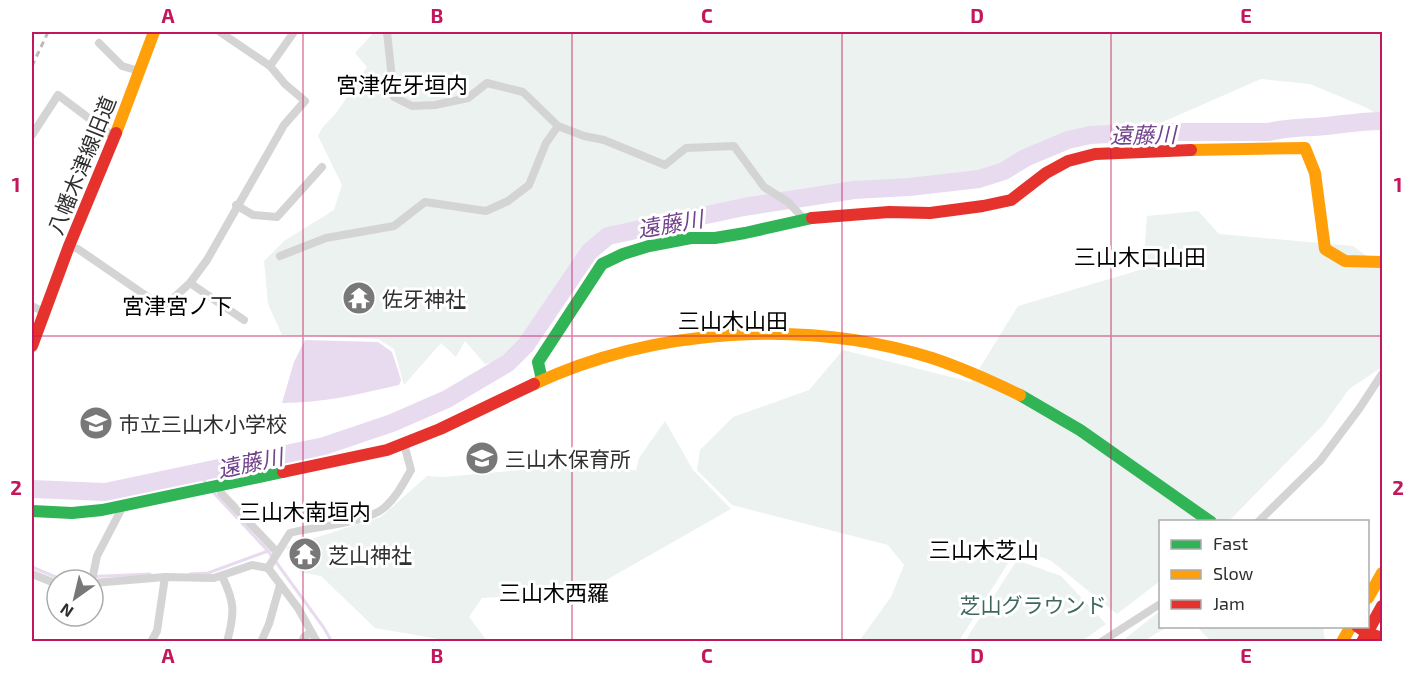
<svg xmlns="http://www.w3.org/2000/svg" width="1414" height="673" font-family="'Exo 2','Noto Sans JP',sans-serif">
<rect width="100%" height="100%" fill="#fff"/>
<!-- green -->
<g fill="#ebf2f0">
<path d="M374 32H1382V117L1365 107 1310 84 1261 79 1158 124 1064 133 1003 167 977 175 923 182 837 187 742 202 609 231 583 253 522 343 501 361 485 364 465 341 456 357 441 343 404 385 394 349 378 339 282 335 268 304 264 261 284 241 334 210 342 185 318 136 322 128 337 112 367 67 355 53Z"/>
<path d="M1198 211 1219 234 1353 246 1382 267V367L1349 389 1324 424 1229 521 1160 522V581L1117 614 1050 560 1017 549 959 641H859L891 597 904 565 888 545 732 505 697 470 700 450 733 417 809 390 843 350 971 382 1018 306 1143 269 1147 216Z"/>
<path d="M665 421 693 470 731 509 587 591 482 598 469 617 487 641H445L444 640 375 628 321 576 300 572 286 547 381 517 427 476 444 477 543 468 636 470 639 458Z"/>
<path d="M1017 560 1061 576 1106 624 1082 641H965Z"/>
<path d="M1160 611V626L1167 627 1144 641H1122Z"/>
<path d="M1197 627H1323L1325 641H1211Z"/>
</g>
<!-- water -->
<path fill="#e8dbf0" d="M305 340 378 342 392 352 401 380 399 385C360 394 322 403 282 403L294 362Z"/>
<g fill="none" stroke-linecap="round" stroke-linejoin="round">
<!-- stream -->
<g stroke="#e8dbf0" stroke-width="3">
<path d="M198 473 206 483"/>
<path d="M212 491 268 551 324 628 332 642"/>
<path d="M32 567 58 578 150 574"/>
<path d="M190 574 208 573 268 551"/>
</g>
<!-- river -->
<path stroke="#e8dbf0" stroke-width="18" d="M32 489 105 492 324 446 392 423 447 399 508 363 526 345 589 252 608 236 744 207 854 190 909 187 979 179 1004 171 1025 158 1068 140 1090 135 1149 132H1269C1288 127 1307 128 1326 126 1345 124 1363 121 1382 121"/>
<!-- street -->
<g stroke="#d4d4d4" stroke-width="8">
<path d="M387 32 394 97 412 106 435 105 468 98 487 83 523 92 558 126 584 136 604 140 665 165 686 148 734 146 764 187 788 202 804 219"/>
<path d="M99 43 122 66 139 71"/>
<path d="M270 66 294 32"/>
<path d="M32 135 58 95 114 137"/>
<path d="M236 205 253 215 277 217 322 167"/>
<path d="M69 246 78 249 158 304H167L190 283 207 260 284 125 305 101 285 84 270 66 220 32"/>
<path d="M280 256 326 238 394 226 425 202 486 211 508 201 529 185 546 143 558 126"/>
<path d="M190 283 244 320"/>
<path d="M32 306 44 312"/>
<path d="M219 486 221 493 277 552"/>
<path d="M1258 522 1320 461 1359 409 1382 374"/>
<path d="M268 568 290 533C315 526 364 524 384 508 396 498 403 484 411 470L404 444"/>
<path d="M32 574 57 584"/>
<path d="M222 576C235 603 235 612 227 642"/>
<path d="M92 580 97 556 123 506"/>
<path d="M93 583 165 577 214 578 252 565 268 568 298 608 317 642"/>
<path d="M151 642 157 631 165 577"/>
<path d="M261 642 269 624 280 585"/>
<path d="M302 642 304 637 311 632"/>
<path d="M1101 642 1160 604"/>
</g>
<!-- fast -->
<g stroke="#30b455" stroke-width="12">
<path d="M542 380 538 362 602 264 623 254 649 246 691 238H715L745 233 812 218"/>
<path d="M1020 395 1080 430 1211 522"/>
<path d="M32 511 72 513 102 510 283 472"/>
</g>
<!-- slow -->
<g stroke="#ff9f0a" stroke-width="12">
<path d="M116 133 154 32"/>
<path d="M1191 150 1305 148 1315 173 1325 249 1345 261 1382 262"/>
<path d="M534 384C654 328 805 318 932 358 962 368 991 381 1020 395"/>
<path d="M1368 598 1382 573"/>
<path d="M1342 642 1351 626"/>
</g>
<!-- jam -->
<g stroke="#e5322d" stroke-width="12">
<path d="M812 218 889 212 930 213 983 206 1011 200 1046 173 1068 161 1095 154 1191 150"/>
<path d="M32 346 69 246 116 133"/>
<path d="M283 472 387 450 440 429 534 384"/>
<path d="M1357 626 1367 633 1382 638"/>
<path d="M1362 642 1382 606"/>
</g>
<!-- rail -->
<path stroke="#bbb" stroke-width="3" stroke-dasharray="6 4.5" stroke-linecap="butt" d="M32 66 48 32"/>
</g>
<!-- grid -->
<path fill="none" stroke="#c2185b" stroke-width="1.5" stroke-opacity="0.55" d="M303 32V642M572 32V642M842 32V642M1111 32V642M32 336H1382"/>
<!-- icons -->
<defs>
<g id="temple-disc" transform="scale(1.725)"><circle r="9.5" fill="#787878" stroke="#fff"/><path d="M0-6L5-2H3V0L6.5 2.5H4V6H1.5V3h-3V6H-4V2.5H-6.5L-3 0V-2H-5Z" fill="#fff"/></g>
<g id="school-disc" transform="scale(1.725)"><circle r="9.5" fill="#787878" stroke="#fff"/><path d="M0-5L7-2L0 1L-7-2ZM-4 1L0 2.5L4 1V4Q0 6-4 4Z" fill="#fff"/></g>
</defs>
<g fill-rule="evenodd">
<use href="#temple-disc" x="359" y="298"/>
<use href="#school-disc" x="96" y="423"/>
<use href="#school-disc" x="482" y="458"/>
<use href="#temple-disc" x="305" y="554"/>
</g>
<g text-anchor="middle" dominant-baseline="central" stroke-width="6" stroke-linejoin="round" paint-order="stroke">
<!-- street labels -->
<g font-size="21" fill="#2f2f2f" stroke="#fff">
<text transform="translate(81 165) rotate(-68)">八幡木津線旧道</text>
</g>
<!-- poi labels -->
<g font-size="21" fill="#2f2f2f" stroke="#fff" text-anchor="start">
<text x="382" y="298">佐牙神社</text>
<text x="119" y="423">市立三山木小学校</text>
<text x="505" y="458">三山木保育所</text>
<text x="328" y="554">芝山神社</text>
</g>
<!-- park labels -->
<g font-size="21" fill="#3f675f" stroke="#fff">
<text x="1033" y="604">芝山グラウンド</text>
</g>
<!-- neighbourhood labels -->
<g font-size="22" fill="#000" stroke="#fff">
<text x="402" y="84">宮津佐牙垣内</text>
<text x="1140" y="256">三山木口山田</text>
<text x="177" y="305">宮津宮ノ下</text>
<text x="733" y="320">三山木山田</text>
<text x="305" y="511">三山木南垣内</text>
<text x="984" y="549">三山木芝山</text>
<text x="554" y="592">三山木西羅</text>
</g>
<!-- water labels -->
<g font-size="22" font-style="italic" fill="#71428c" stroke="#fff">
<text transform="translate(1143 134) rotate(-1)">遠藤川</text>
<text transform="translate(670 223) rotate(-10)">遠藤川</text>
<text transform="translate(250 462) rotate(-12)">遠藤川</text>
</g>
</g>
<!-- border -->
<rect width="1414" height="673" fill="none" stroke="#ffffff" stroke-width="66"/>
<!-- legend -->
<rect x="1159" y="520" width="210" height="108" fill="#ffffff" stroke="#acacac" stroke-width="1.5"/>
<rect x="1171" y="540" width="30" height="9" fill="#30b455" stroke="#acacac" stroke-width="1.5"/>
<text x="1213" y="550" font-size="18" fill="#2f2f2f">Fast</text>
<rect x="1171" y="570" width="30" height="9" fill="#ff9f0a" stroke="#acacac" stroke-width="1.5"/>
<text x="1213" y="580" font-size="18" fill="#2f2f2f">Slow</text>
<rect x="1171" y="600" width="30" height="9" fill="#e5322d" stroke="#acacac" stroke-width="1.5"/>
<text x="1213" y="610" font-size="18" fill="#2f2f2f">Jam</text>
<!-- north arrow -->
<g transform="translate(75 598) rotate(214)"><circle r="28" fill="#ffffff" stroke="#acacac" stroke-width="1.5"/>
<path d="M0-4.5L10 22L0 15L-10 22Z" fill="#787878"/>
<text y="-9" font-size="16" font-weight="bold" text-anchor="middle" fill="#2f2f2f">N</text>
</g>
<rect x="33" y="33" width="1348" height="607" fill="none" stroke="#c2185b" stroke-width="2"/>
<g font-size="20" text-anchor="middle" font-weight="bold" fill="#c2185b">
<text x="168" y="23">A</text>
<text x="437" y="23">B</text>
<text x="707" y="23">C</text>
<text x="977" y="23">D</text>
<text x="1246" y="23">E</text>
<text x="16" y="192">1</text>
<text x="1398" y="192">1</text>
<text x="16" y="495">2</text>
<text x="1398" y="495">2</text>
<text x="168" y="663">A</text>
<text x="437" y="663">B</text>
<text x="707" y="663">C</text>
<text x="977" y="663">D</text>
<text x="1246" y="663">E</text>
</g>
</svg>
